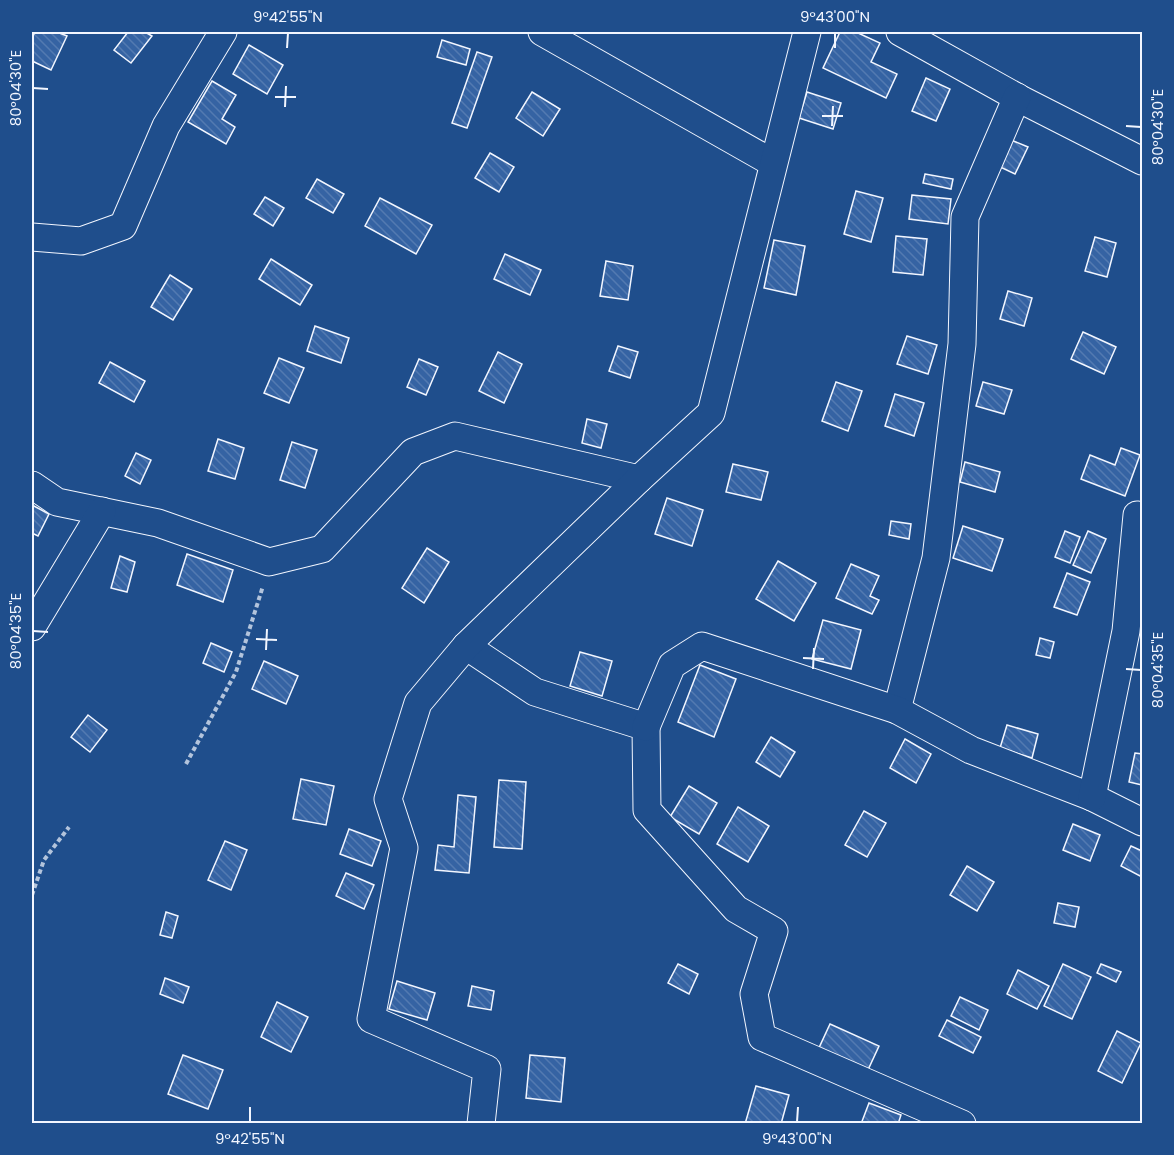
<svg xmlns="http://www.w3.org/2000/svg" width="1174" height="1155" font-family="Poppins,sans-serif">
<defs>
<pattern id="building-back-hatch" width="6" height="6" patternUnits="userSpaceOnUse" patternTransform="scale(1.5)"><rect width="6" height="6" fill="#3563a3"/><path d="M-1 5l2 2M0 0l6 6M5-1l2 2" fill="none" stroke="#537ab1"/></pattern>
</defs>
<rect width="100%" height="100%" fill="#1f4e8c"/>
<!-- building -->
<g fill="url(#building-back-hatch)" stroke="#f2f6ff" stroke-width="1.5">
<path d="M35 32H57L67 36 51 70 32 61V38Z"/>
<path d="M128 32H145L152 36 131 63 114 50Z"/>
<path d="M840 32H856L880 43 871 62 897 74 886 98 823 68Z"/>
<path d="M442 40 470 49 466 65 437 57Z"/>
<path d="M249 45 283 65 267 94 233 74Z"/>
<path d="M477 52 492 57 467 128 452 123Z"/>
<path d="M926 78 950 89 936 121 912 111Z"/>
<path d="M212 81 236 95 222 119 235 127 226 144 188 122Z"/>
<path d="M532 92 560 109 543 136 516 118Z"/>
<path d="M807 92 841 103 833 129 799 118Z"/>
<path d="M1011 140 1028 147 1015 174 998 166Z"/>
<path d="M490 153 514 167 499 192 475 178Z"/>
<path d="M925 174 953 179 951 189 923 183Z"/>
<path d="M317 179 344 194 333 213 306 198Z"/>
<path d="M856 191 883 198 871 242 844 234Z"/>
<path d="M912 195 951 199 948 224 909 219Z"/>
<path d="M265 197 284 208 273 226 254 214Z"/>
<path d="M380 198 432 225 416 254 365 226Z"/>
<path d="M896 236 927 239 923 275 893 272Z"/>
<path d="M1095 237 1116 243 1107 277 1085 271Z"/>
<path d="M774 240 805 246 796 295 764 288Z"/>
<path d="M505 254 541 270 530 295 494 279Z"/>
<path d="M271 259 312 285 300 305 259 279Z"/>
<path d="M606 261 633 266 628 300 600 296Z"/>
<path d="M170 275 192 289 173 320 151 307Z"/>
<path d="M1008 291 1032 298 1024 326 1000 319Z"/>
<path d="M315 326 349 338 341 363 307 351Z"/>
<path d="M1083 332 1116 347 1104 374 1071 359Z"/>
<path d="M907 336 937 345 928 374 897 364Z"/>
<path d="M618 346 638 352 630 378 609 371Z"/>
<path d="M498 352 522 364 504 403 479 391Z"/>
<path d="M279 358 304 368 289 403 264 393Z"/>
<path d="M419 359 438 367 426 395 407 387Z"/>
<path d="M110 362 145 381 134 402 99 383Z"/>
<path d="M836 382 862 391 848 431 822 421Z"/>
<path d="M983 382 1012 390 1004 414 976 406Z"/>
<path d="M895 394 924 403 914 436 885 426Z"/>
<path d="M587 419 607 424 601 448 582 443Z"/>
<path d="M218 439 244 448 235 479 208 471Z"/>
<path d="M292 442 317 450 305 488 280 480Z"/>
<path d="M1121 448 1140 455 1125 496 1081 479 1090 455 1115 465Z"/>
<path d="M136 453 151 460 140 484 125 476Z"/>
<path d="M965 462 1000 472 995 492 960 482Z"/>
<path d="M733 464 768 472 761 500 726 492Z"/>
<path d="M667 498 703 510 692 546 655 534Z"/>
<path d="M32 505 49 514 38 536 32 533Z"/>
<path d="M891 521 911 524 909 539 889 535Z"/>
<path d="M963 526 1003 539 992 571 953 558Z"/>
<path d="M1065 531 1080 537 1070 563 1055 557Z"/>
<path d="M1088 531 1106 539 1091 573 1073 565Z"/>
<path d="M427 548 449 562 424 603 402 588Z"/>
<path d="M187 554 233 570 223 602 177 585Z"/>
<path d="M120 556 135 562 127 592 111 588Z"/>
<path d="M778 561 816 583 794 621 756 599Z"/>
<path d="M851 564 879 576 870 596 879 600 872 614 836 598Z"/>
<path d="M1067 573 1090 582 1077 615 1054 607Z"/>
<path d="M823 620 861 630 851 669 812 659Z"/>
<path d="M1040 638 1054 642 1050 658 1036 655Z"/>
<path d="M211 643 232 652 224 672 203 663Z"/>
<path d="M580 652 612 661 602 696 570 686Z"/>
<path d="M264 661 298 676 286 704 252 689Z"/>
<path d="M700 665 736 679 714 737 678 722Z"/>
<path d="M88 715 107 730 90 752 71 737Z"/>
<path d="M1007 725 1038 734 1032 758 1000 748Z"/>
<path d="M771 737 795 752 780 777 756 762Z"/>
<path d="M905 739 931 754 916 783 890 768Z"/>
<path d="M1135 753 1142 754V785L1129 782Z"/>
<path d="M301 779 334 786 326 825 293 819Z"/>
<path d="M499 780 526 782 522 849 494 847Z"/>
<path d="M689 786 717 803 699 834 670 817Z"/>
<path d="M458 795 476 797 469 873 435 870 438 845 454 847Z"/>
<path d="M738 807 769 826 748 862 717 844Z"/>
<path d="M864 811 886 823 867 857 845 845Z"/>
<path d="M1073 824 1100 835 1090 861 1063 850Z"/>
<path d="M349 829 381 841 372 866 340 854Z"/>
<path d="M225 841 247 850 231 890 208 880Z"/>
<path d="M1131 846 1142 851V872L1140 876 1121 866Z"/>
<path d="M967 866 994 882 977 911 950 895Z"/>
<path d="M346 873 374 885 364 909 336 896Z"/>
<path d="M1058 903 1079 907 1075 927 1054 923Z"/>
<path d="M166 912 178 916 172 938 160 935Z"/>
<path d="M678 964 698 974 689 994 668 983Z"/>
<path d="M1063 964 1091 977 1072 1019 1044 1006Z"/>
<path d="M1101 964 1121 972 1116 982 1097 973Z"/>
<path d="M1018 970 1049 986 1037 1009 1007 994Z"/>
<path d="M165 978 189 987 183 1003 160 994Z"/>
<path d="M397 981 435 993 427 1020 389 1009Z"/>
<path d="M472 986 494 991 491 1010 468 1006Z"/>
<path d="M960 997 988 1010 979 1030 951 1016Z"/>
<path d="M277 1002 308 1017 291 1052 261 1037Z"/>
<path d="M947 1020 981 1037 973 1053 939 1036Z"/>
<path d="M830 1024 879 1046 867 1072 818 1050Z"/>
<path d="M1117 1031 1141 1043 1122 1083 1098 1071Z"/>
<path d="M183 1055 223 1070 208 1109 168 1094Z"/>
<path d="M530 1055 565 1058 561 1102 526 1098Z"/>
<path d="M756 1086 789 1095 781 1124H745Z"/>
<path d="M869 1103 901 1115 898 1124H861Z"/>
</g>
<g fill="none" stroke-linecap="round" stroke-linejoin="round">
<!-- minor casing -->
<g stroke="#f2f6ff" stroke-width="29">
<g id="minor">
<path d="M542 32 773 163"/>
<path d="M900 32 1022 100 1142 161"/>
<path d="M32 237 81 241 123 226 166 126 223 32"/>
<path d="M32 485 57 502 158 523 269 562 322 549 413 452 455 436 639 479"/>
<path d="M32 627 102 511"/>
<path d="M466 646 535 692 646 727 647 810 736 909 774 931 754 994 762 1037 962 1124"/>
<path d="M897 710 936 558 962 344 965 217 1017 97"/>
<path d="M646 727 672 665 702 646 897 710 971 750 1092 797 1142 822"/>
<path d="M1092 797 1126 631 1137 515 1142 516"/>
<path d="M481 1124 487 1069 371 1019 404 848 388 799 418 703 466 646 639 479 711 413 807 32"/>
</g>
</g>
<!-- path -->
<g stroke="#b3c4dc" stroke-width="4" stroke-dasharray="4.5 3" stroke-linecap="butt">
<path d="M186 764 236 672 263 586"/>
<path d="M32 895 44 860 69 827"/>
</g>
<!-- minor -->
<use href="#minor" stroke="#1f4e8c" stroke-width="27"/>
</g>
<!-- ticks -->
<path fill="none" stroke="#f2f6ff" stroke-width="2" d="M287 48 288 33M835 48V33M33 88 48 89M275 97H296M285 107 286 86M822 116H843M832 126 833 106M1126 126 1141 127M33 631 48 632M256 639 277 640M266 650 267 629M803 658 824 659M813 669 814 648M1126 669 1141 670M250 1122V1107M797 1122 798 1107"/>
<!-- border -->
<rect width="1174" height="1155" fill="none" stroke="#1f4e8c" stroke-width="66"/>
<rect x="33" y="33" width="1108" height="1089" fill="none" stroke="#f2f6ff" stroke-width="2"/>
<g font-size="15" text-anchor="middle" fill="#f2f6ff">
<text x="288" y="22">9°42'55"N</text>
<text x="835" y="22">9°43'00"N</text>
<text transform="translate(16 88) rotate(-90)" y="5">80°04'30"E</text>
<text transform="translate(1158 127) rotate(-90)" y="5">80°04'30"E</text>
<text transform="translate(16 631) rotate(-90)" y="5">80°04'35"E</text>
<text transform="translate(1158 670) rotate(-90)" y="5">80°04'35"E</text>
<text x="250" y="1144">9°42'55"N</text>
<text x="797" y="1144">9°43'00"N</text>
</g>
</svg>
